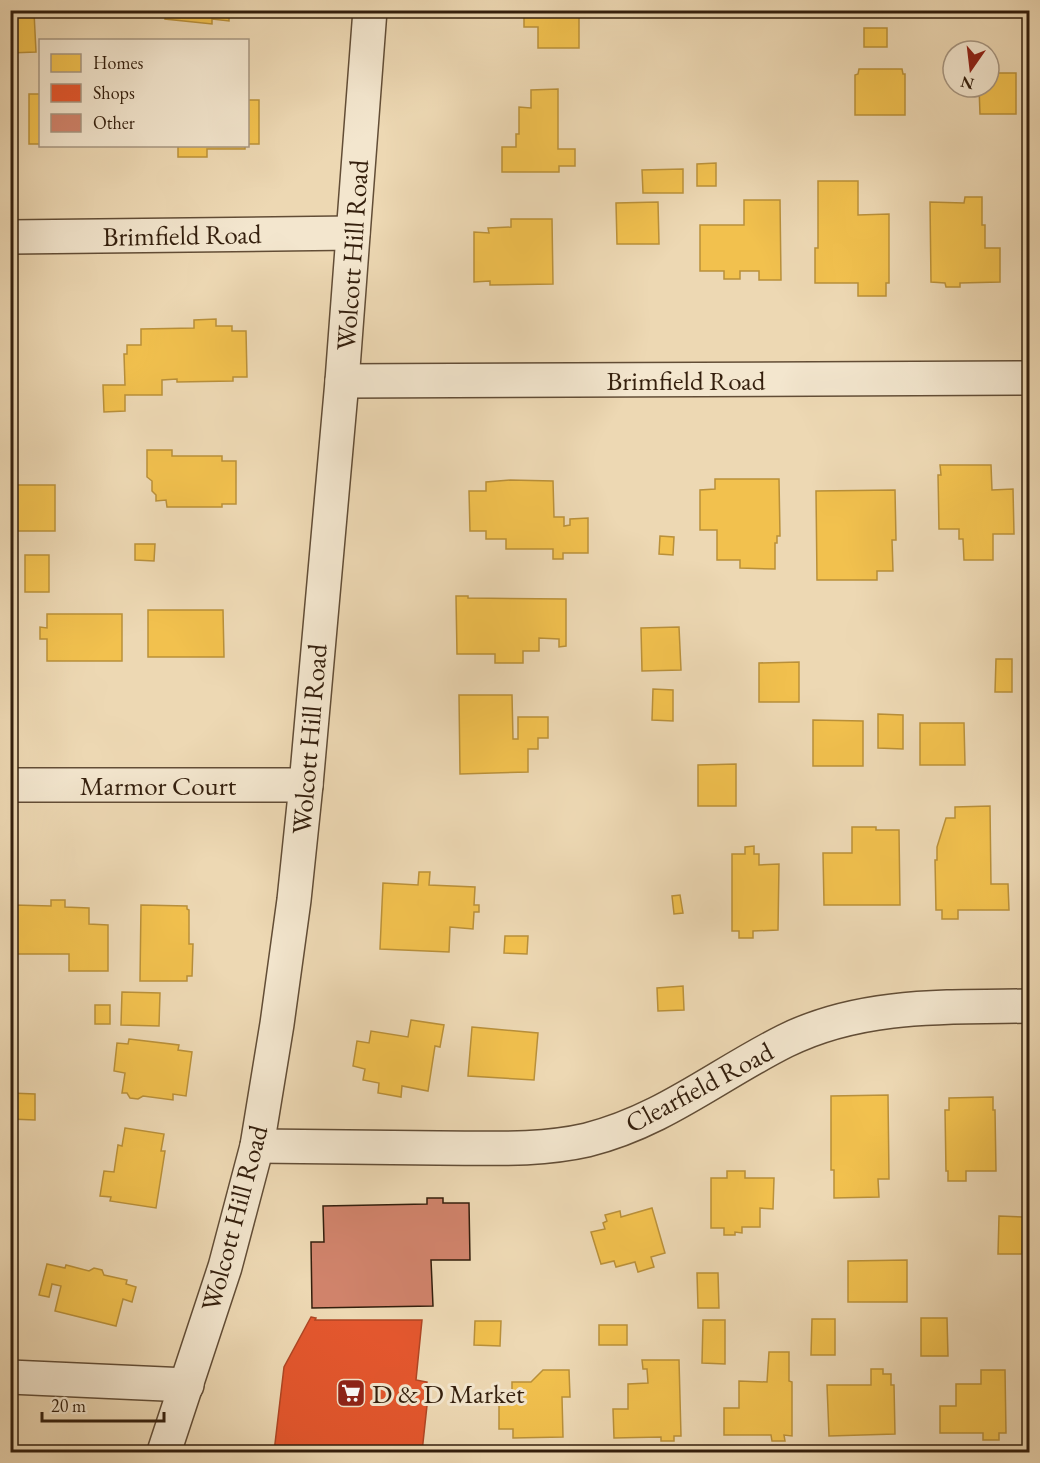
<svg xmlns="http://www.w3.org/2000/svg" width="1040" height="1463" font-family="'EB Garamond',serif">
<rect width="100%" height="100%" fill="#edd8b3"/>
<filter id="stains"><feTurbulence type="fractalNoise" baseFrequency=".00333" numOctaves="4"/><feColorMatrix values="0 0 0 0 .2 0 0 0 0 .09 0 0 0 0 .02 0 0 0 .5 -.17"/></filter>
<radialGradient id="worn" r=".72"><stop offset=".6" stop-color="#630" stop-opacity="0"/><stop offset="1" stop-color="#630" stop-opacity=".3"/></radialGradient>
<!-- homes -->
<g fill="#f2c14e" stroke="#b9903a" stroke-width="1.5">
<path d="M166 10H229V21L212 19V24L165 19Z"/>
<path d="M516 10H579V48H538V27H524V11Z"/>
<path d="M34 12 36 52 10 53V13Z"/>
<rect x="864" y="28" width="23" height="19"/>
<path d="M859 69H902L903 74H905V115H855V75L858 74Z"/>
<path d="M989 73H1016V114H980L979 87H989Z"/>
<path d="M558 89V149H575V166H559V172H502V147H516V134H519V107L531 108V90Z"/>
<rect x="29" y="94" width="11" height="50"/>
<rect x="248" y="100" width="11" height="44"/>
<path d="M178 146H245V149H207V157H178Z"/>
<path d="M716 163V186H697V164Z"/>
<path d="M683 169V193H643L642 170Z"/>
<path d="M818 181H858V215L889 214V283H886V296H858V283H815V248H818Z"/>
<path d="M965 197H982V225H985V248H1000V282L960 283V287H946L945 283 931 282 930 202 964 203Z"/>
<path d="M744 200H780L781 280H759V271H740V279H724V271H700V225H744Z"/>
<path d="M658 202 659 244H617L616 203Z"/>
<path d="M511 219H552L553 284 490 285V281L474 282V232L489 233 488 228 511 227Z"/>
<path d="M216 319V326H232V331H246L247 377H233V381L177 382V379L162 380V395H125V411L104 412 103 385H125L124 354H127V345H141V329L194 328V320Z"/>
<path d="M147 450H172V456H222V461H236V504H222V507H167L166 500 156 501V495L152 491V481L147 477Z"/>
<path d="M940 465H991L992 490 1013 489 1014 534H993V560H964L963 539H959V529H939L938 475H941Z"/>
<path d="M715 479H779L780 536H777V543H775V569L740 568V560H717V530H700V490L715 489Z"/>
<path d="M510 480 553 481 554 517H564V526L570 525V519L588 518V553H563V559H553V549H506V539H486V531H470L469 491H486V482Z"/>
<rect x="10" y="485" width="45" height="46"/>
<path d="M895 490 896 540H892L893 571H877V580H817L816 491Z"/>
<path d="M660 536 674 537 673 555 659 554Z"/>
<path d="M135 544H155L154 561 135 560Z"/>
<rect x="25" y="555" width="24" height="37"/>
<path d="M456 596H468V598L566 599V646L559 647V639L539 638V651H523V663H495V654H457Z"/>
<path d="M148 610H223L224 657H148Z"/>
<path d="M47 614H122V661H47V639H40V627L47 628Z"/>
<path d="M10 619 12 666H10Z"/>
<path d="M679 627 681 670 642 671 641 628Z"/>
<path d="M996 659H1012V692H995Z"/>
<path d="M799 662V702H759V663Z"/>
<path d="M653 689 673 690V721L652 720Z"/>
<path d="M459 695H512L513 739H518V717H548V738H538V749H528V772L460 774Z"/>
<path d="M878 714 903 715V749L878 748Z"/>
<path d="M813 720 863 721V766H813Z"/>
<path d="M920 723H964L965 765H920Z"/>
<path d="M736 764V806H698V765Z"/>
<path d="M990 806 991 884H1008L1009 910H958V919H942V910H936L935 860H937V847L946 818H955V807Z"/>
<path d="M852 827H876V830H899L900 905H824L823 853H852Z"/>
<path d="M754 846V854H759V865L779 864 778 930 753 931V938H739V931H732V854H745V847Z"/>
<path d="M419 872H430L429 885 475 887 474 905H479V912H474L473 929 450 927 449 952 380 949 383 883 418 885Z"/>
<path d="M680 895 683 913 674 914 672 896Z"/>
<path d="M51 900H65V907L89 908V924L108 925V971H69V954H14V905L51 906Z"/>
<path d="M141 905 187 906V909L189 910V944H193L192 976H187V981H140Z"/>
<path d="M505 936H528L527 954 504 953Z"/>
<path d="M683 986 684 1010 658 1011 657 988Z"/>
<path d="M122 992 160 993 159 1026 121 1025Z"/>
<rect x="95" y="1005" width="15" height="19"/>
<path d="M411 1020 444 1025 440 1047 435 1046 428 1091 402 1086 401 1097 378 1093 379 1083 363 1080 365 1069 353 1066 357 1041 369 1043 371 1031 408 1037Z"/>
<path d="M472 1027 538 1033 534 1080 468 1076Z"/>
<path d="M129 1039 179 1045 178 1050 192 1052 186 1096 173 1094V1100L143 1096 138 1099 130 1098 127 1093H122L125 1073 114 1071 117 1043 128 1044Z"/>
<path d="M10 1093 35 1094V1120L10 1119Z"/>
<path d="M888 1095 889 1179H878L879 1197 834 1198V1170H831V1096Z"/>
<path d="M993 1097V1110H995L996 1171H966V1181H948V1171H946L945 1110H949V1098Z"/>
<path d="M125 1128 164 1134 161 1151H165L156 1208 110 1201 111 1197 100 1196 104 1171 114 1172 118 1145 122 1146Z"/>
<path d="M727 1171H745V1178H774L773 1209 760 1208V1227H742V1233L735 1232V1235H724V1228H711V1178H727Z"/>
<path d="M652 1208 665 1253 651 1257 654 1267 638 1272 635 1262 616 1267 614 1261 601 1264 591 1232 605 1229 603 1223 607 1221 605 1215 620 1211 621 1217Z"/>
<path d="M999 1216 1023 1217 1022 1254H998Z"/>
<path d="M907 1260V1302H848V1261Z"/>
<path d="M47 1264 65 1268 66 1265 89 1271 94 1268 102 1270 104 1275 127 1280 126 1284 136 1287 132 1302 123 1299 116 1326 55 1311 61 1286 52 1284 49 1297 39 1295Z"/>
<path d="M697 1273H718L719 1308H698Z"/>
<path d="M921 1318H947L948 1356H921Z"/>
<path d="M812 1319H835V1355H811Z"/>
<path d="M703 1320H725V1364L702 1363Z"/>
<path d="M475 1321H501L500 1346 474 1345Z"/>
<rect x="599" y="1325" width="28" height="20"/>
<path d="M769 1352H789V1381L792 1382V1436L784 1435 785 1441H772L771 1435H724V1408H739V1381L767 1382Z"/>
<path d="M642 1360H679L681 1436H674V1441H661V1437L614 1438 613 1409H628V1384L648 1383 647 1369H643Z"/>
<path d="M871 1369H883V1374H891V1385H894L895 1434 829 1436 827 1385H871Z"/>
<path d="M543 1370H569L570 1397H562L563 1437 513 1438V1429H499V1399H512V1382H531Z"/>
<path d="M981 1370H1005L1006 1433H999V1440H983V1433H940V1406H956V1384H981Z"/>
</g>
<!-- shops -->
<path fill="#e4572e" stroke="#af4624" stroke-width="1.5" d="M311 1317 316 1318 315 1320H422L416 1380 427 1382 426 1387H429L422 1452H274L284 1367Z"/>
<!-- building -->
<path fill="#d0836b" stroke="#341f0d" stroke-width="1.5" d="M427 1198H443V1203H469L470 1260H431L433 1306 312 1308 311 1242H324L323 1206 427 1204Z"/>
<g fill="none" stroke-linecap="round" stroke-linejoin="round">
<!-- minor casing -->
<g stroke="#624d36" stroke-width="36">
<g id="minor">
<path d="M10 237 353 233"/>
<path d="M342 381 1030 378"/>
<path d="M10 785H306"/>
<path d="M257 1146C317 1147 378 1147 438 1148 488 1148 539 1151 587 1140 663 1121 717 1075 785 1041 861 1003 947 1007 1030 1006"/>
<path d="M10 1377 187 1385"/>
</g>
</g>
<!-- tertiary casing -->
<g stroke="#624d36" stroke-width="36">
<path id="tertiary" d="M164 1452 225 1267 257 1146 277 1024 294 900 306 785 342 381 370 10"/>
</g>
<!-- minor -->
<use href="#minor" stroke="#f3e6ce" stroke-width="33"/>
<!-- tertiary -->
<use href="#tertiary" stroke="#f3e6ce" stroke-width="33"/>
</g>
<!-- icons -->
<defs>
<g id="supermarket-square" transform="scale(1.5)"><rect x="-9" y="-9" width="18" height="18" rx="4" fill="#8f2418" stroke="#f3e6ce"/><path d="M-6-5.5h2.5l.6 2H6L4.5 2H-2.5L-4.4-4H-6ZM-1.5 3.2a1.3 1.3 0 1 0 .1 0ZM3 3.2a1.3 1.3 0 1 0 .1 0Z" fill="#fff"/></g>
</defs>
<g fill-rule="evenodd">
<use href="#supermarket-square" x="351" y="1393"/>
</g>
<g text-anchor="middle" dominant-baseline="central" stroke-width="6" stroke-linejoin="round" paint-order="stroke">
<!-- street labels -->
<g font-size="27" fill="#341f0d" stroke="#f3e6ce">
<text transform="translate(182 235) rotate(-1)">Brimfield Road</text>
<text transform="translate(352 255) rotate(-86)">Wolcott Hill Road</text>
<text x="686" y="380">Brimfield Road</text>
<text transform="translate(309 739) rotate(-85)">Wolcott Hill Road</text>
<text x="158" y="785">Marmor Court</text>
<text transform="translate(699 1087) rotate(-28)">Clearfield Road</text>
<text transform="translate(234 1218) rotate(-75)">Wolcott Hill Road</text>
</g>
<!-- poi labels -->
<g font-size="27" fill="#341f0d" stroke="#f3e6ce" text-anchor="start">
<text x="372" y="1393">D &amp; D Market</text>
</g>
</g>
<!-- margin -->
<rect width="1040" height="1463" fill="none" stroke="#edd8b3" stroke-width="36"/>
<rect x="12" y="12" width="1016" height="1439" fill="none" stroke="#341f0d" stroke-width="3"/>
<rect x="18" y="18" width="1004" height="1427" fill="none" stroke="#341f0d" stroke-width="1.5"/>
<!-- legend -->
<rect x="39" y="39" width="210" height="108" fill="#f3e6ce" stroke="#a79681" stroke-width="1.5"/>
<rect x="51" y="54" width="30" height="18" fill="#f2c14e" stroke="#a79681" stroke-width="1.5"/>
<text x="93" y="69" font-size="18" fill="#341f0d">Homes</text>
<rect x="51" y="84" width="30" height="18" fill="#e4572e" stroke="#a79681" stroke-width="1.5"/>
<text x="93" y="99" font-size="18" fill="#341f0d">Shops</text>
<rect x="51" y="114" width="30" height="18" fill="#d0836b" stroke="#a79681" stroke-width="1.5"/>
<text x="93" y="129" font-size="18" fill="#341f0d">Other</text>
<!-- north arrow -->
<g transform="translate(971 69) rotate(194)"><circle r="28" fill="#f3e6ce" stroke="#a79681" stroke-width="1.5"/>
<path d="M0-4.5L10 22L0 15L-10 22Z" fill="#8f2418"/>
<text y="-9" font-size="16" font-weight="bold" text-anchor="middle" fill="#341f0d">N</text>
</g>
<!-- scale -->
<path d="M42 1412v9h122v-9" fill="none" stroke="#341f0d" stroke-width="3"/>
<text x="51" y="1412" font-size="18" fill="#341f0d" stroke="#f3e6ce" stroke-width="4.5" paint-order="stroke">20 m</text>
<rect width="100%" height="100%" filter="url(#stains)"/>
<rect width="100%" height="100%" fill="url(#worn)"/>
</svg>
